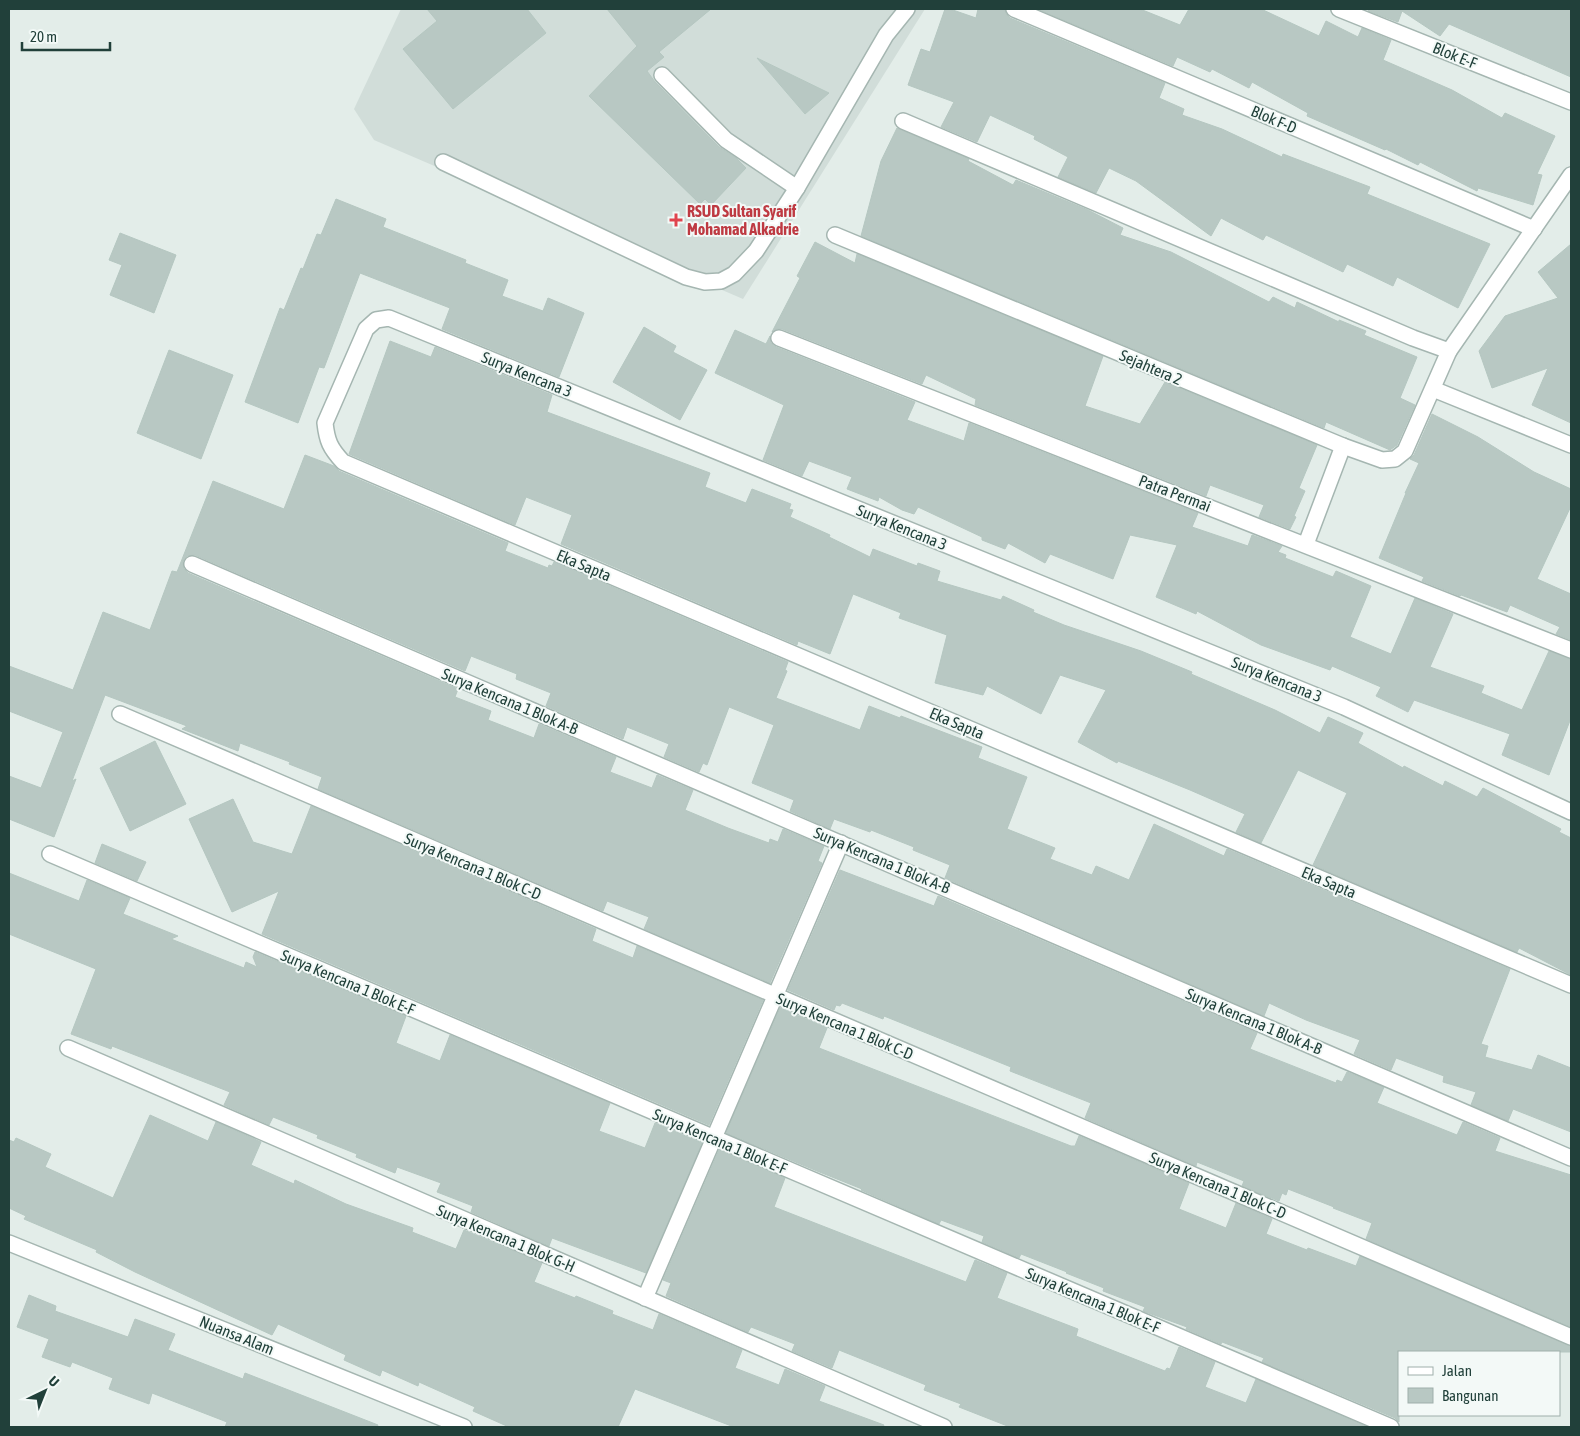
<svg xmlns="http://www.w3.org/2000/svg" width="1580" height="1436" font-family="'Asap Condensed',sans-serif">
<rect width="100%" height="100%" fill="#e3ede9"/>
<!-- built -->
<path fill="#d1ddd9" d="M401 9H925L743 299 374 140 354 109Z"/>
<!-- building -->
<g fill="#b8c8c3" stroke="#b5c7c1">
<path d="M427 9H527L546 33 453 109 403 49 437 21Z"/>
<path d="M607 9H711L659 52 664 57 647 71 655 82 719 147 736 158 746 168 711 205 705 199 700 204 589 96 637 46Z"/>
<path d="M945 9H950L976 18 978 9H1005L1006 14 1010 18 1165 83 1159 98 1184 109 1182 115 1222 129 1282 157 1283 154 1370 187 1367 194 1490 244 1458 308 1397 277 1393 286 1347 264 1343 272 1266 235 1263 240 1221 218 1211 236 1136 181 1109 168 1096 193 1058 177 1068 157 1034 139 1035 136 990 115 977 142 941 127 954 102 908 85 921 49 930 52Z"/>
<path d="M1037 9H1140L1180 25 1189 9H1261L1319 36 1326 21 1358 37 1362 28 1391 40 1383 60 1452 90 1502 118 1505 113 1555 136 1537 174 1542 175 1533 205 1478 188 1477 191 1420 162 1418 165 1386 149 1385 150 1307 116 1308 113 1252 82 1249 88 1212 69 1210 72 1177 57 1173 66Z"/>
<path d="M1369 9H1571V77L1449 24 1440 36 1402 11 1398 22 1368 11Z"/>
<path d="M757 58 829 93 805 114Z"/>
<path d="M897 128 969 159 968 161 1013 185 1016 180 1088 210 1123 228 1120 235 1171 252 1269 302 1273 297 1295 308 1297 302 1339 322V320L1366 331 1364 335 1417 357 1400 398 1415 405 1397 445 1390 450 1326 422 1324 428 861 236 881 161Z"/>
<path d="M336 199 386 219 383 227 466 260 465 263 508 280 502 296 543 311 548 298 584 313 559 377 442 329 450 308 360 273 324 368 319 367 298 423 245 402 280 308 284 310 301 268 303 269 317 234 321 235Z"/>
<path d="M120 233 176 255 154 313 110 295 122 265 109 260Z"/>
<path d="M815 242 855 263 857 254 1103 356 1085 406 1140 424 1165 382 1317 445 1299 488 1305 491 1294 516 1296 517 1290 529 1259 517 1264 505 1210 485 1206 496 975 405 976 399 926 375 922 384 782 329H777L772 332 800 278 797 276Z"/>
<path d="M1571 244V423L1532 405 1548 368 1492 388 1479 351 1505 316 1558 298 1538 272Z"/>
<path d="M644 327 676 346 673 352 707 370 680 420 613 382Z"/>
<path d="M735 330 766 344 770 336 771 343 776 347 915 402 907 420 964 441 969 423 1198 513 1192 527 1248 546 1252 535 1282 546 1278 552 1286 555 1285 558 1333 577 1336 571 1371 586 1350 637 1391 654 1415 598 1453 614 1430 667 1484 686 1481 693 1522 710 1549 651 1571 659V718L1549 775 1502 755 1510 734 1414 700 1408 712 1376 696 1381 687 1332 666 1330 670 1261 645 1197 611 1196 614 1156 597 1177 545 1130 535 1113 579 1050 554 1045 563 1008 543 1005 549 982 540V537L918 507 914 514 902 510 879 497 878 501 847 489 852 477 809 461 802 476 763 460 784 405 715 373Z"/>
<path d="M390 341 431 357 435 347 552 395 547 412 710 473 705 487 746 503 752 489 791 504 789 509 793 510 790 517 830 535 829 537 870 557 873 549 917 566 918 563 940 571 937 581 1001 600 1003 596 1034 610 1033 612 1064 625 1141 651 1192 672 1191 674 1275 710 1320 733 1328 717 1363 733 1358 743 1403 768 1404 766 1443 786 1445 781 1477 797 1483 788 1561 829 1559 832 1571 838V975L1519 948 1517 952 1313 865 1347 793 1298 770 1261 843 1236 832 1245 814 1190 790 1118 761 1117 763 1078 742 1106 690 1060 675 1041 714 987 686 983 695 935 683 947 635 899 618 901 613 853 594 830 654 798 641 797 645 561 544 572 515 526 497 515 525 349 454Z"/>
<path d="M169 350 233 375 201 459 137 433Z"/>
<path d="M1432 414 1478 437 1534 472 1571 489V506L1537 579 1571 594V640L1556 634 1560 627 1510 605 1507 612 1461 595 1460 596 1422 581 1424 577 1379 558 1406 493H1405L1419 463 1410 459 1414 455Z"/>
<path d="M305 455 334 466 339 471 508 543 505 551 548 568 549 565 552 566 554 562 788 662 785 670 787 671 776 698 860 730 869 706 900 718 901 716 982 747 978 758 1027 777 1007 829 1055 848 1050 859 1092 875 1096 866 1129 880 1154 824 1224 856 1227 849 1510 969 1481 1044 1488 1046 1485 1057 1532 1070 1538 1055 1571 1068V1132L1513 1109 1508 1121 1471 1105 1476 1092 1443 1082 1444 1076 1396 1058 1391 1070 1354 1054 1360 1040 1306 1020 1269 1003 1264 1016 945 878 950 865 913 850 914 847 871 830 870 832 834 819 830 829 790 811 794 800 752 783 774 725 729 707 707 765 703 763 699 772 664 757 669 744 627 727 623 739 546 706 551 693 516 679 517 674 471 656 465 671 195 555 187 556 183 561 184 569 188 573 458 689 455 697 491 711 488 720 534 738 539 724 616 757 610 772 652 788 657 775 693 790 685 810 728 828 769 843 770 839 778 842 783 829 824 846 818 861 822 863 770 983 644 929 649 917 607 901 603 911 318 789 322 777 289 764 290 762 240 743 238 751 182 729 187 726 105 695 72 781 76 779 54 837 9 819V776L41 788 63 732 9 711V666L73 690 103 612 150 630 172 571 177 572 213 481 284 509Z"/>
<path d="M155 741 186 804 130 831 100 768Z"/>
<path d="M233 799 253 842 292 854 311 806 596 929 592 941 633 958 637 946 763 1000 709 1125 262 934 279 891 232 912 189 819Z"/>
<path d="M102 844 146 862 137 881 95 863Z"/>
<path d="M840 870 934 906 938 896 1257 1033 1250 1049 1336 1083 1337 1080 1342 1082 1347 1072 1384 1087 1377 1103 1457 1135 1463 1122 1500 1138 1495 1151 1571 1175V1327L1366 1239 1372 1223 1333 1208 1334 1207 1288 1189 1286 1195 1282 1193 1279 1201 1242 1186 1244 1181 1197 1162 1196 1166 1085 1118 1091 1103 1010 1071 1011 1067 884 1016 883 1019 842 1003 840 1006 836 1005 834 1010 788 990Z"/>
<path d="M9 873 79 901 87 880 130 898 123 914 178 936 171 939 244 968 246 962 257 967 253 957 255 952 406 1016 396 1043 440 1061 450 1035 610 1103 599 1131 645 1148 655 1123 702 1143 646 1273 552 1238 549 1246 471 1212 473 1206 437 1192 441 1183 397 1167 395 1173 356 1157 357 1154 317 1138 318 1135 273 1117 269 1125 224 1105 230 1092 112 1046 111 1049 71 1034 96 969 9 934Z"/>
<path d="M780 1008 827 1028 819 1048 1071 1146H1075L1079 1136 1189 1183 1179 1209 1226 1228 1236 1203 1272 1219 1266 1234 1307 1250 1308 1248 1356 1266 1360 1256 1571 1346V1352H1399V1422L1395 1418 1262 1362 1264 1358 1222 1342 1221 1344 1186 1329 1187 1327 1143 1311 1145 1307 1103 1291 1104 1288 1066 1273 1067 1272 1021 1254 1019 1258 982 1242 984 1236 941 1220 939 1224 861 1190 862 1189 817 1171 726 1133Z"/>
<path d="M150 1115 208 1141 216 1122 261 1142 251 1165 294 1184 295 1180 346 1204 413 1228 412 1232 456 1249 464 1230 542 1263 534 1282 575 1298 576 1296 613 1311 612 1314 653 1330 659 1314 742 1350 735 1368 779 1385 785 1369 825 1386 819 1401 884 1425 883 1427H734L635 1389 618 1427H509L473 1411 475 1407 419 1382 418 1386 382 1370 380 1376 344 1360 346 1355 278 1324 272 1335 135 1272 96 1252 97 1250 24 1219 26 1216 9 1208V1140L14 1142 16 1138 51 1154 45 1167 113 1198Z"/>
<path d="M719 1150 785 1178 774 1207 966 1282 975 1260 1007 1273 997 1298 1078 1329 1076 1336 1165 1371 1167 1368 1170 1369 1179 1347 1215 1362 1205 1387 1246 1403 1256 1379 1368 1427H1010L959 1407 961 1404 924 1390 926 1385 839 1350 832 1368 792 1351 795 1344 751 1327 748 1332 666 1296 671 1283 663 1280Z"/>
<path d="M29 1295 56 1306 55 1311 128 1337 135 1319 175 1334 168 1350 243 1379 245 1373 378 1425 377 1427H225L227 1422 152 1393 149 1404 109 1389 113 1378 72 1362 70 1367 42 1357 49 1339 17 1327Z"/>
</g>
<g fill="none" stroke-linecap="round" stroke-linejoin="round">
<!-- minor casing -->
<g stroke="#a5b6b1" stroke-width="18">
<g id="minor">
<path d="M1014 9 1534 229"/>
<path d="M1339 9 1571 102"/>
<path d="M662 75 726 140 797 188"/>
<path d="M443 162 686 277 705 282 721 281 734 274 756 251 797 188 886 35 907 9"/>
<path d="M835 235 1343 446 1382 460 1395 459 1405 451 1449 351 1413 338 903 121"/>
<path d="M779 338 1571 650"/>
<path d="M1449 351 1571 175"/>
<path d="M1433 389 1571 445"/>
<path d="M1306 544 1343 446"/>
<path d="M192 564 1571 1158"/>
<path d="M120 714 1571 1337"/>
<path d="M1571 812 1344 707 389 318 376 320 366 329 325 423C327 441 330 448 343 462L1571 985"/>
<path d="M50 854 1391 1427"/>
<path d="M68 1048 944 1427"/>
<path d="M9 1243 464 1427"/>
<path d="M645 1298 841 843"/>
</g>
</g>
<!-- minor -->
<use href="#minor" stroke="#fff" stroke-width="15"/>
</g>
<!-- markers -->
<path fill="#e0444e" stroke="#f3f9f7" stroke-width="2" d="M673.5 212.5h5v5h5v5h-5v5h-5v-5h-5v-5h5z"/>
<g text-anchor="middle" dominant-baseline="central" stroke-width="4" stroke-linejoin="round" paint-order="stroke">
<!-- street labels -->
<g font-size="16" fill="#21403a" stroke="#f3f9f7">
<text transform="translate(1455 55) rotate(22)">Blok E-F</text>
<text transform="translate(1274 119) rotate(23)">Blok F-D</text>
<text transform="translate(1151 367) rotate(23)">Sejahtera 2</text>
<text transform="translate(527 374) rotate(22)">Surya Kencana 3</text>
<text transform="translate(1175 493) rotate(21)">Patra Permai</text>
<text transform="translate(902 527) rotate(22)">Surya Kencana 3</text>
<text transform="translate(584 565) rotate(23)">Eka Sapta</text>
<text transform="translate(1277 679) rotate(22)">Surya Kencana 3</text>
<text transform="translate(510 701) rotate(23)">Surya Kencana 1 Blok A-B</text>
<text transform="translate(957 723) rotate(23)">Eka Sapta</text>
<text transform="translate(882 860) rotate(23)">Surya Kencana 1 Blok A-B</text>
<text transform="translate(473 866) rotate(23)">Surya Kencana 1 Blok C-D</text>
<text transform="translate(1329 882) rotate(23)">Eka Sapta</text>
<text transform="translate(348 982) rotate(23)">Surya Kencana 1 Blok E-F</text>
<text transform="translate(1254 1021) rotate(23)">Surya Kencana 1 Blok A-B</text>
<text transform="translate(845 1026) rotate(23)">Surya Kencana 1 Blok C-D</text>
<text transform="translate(720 1141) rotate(23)">Surya Kencana 1 Blok E-F</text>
<text transform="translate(1218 1185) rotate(23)">Surya Kencana 1 Blok C-D</text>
<text transform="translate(506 1238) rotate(23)">Surya Kencana 1 Blok G-H</text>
<text transform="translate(1093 1300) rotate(23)">Surya Kencana 1 Blok E-F</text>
<text transform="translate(237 1335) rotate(22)">Nuansa Alam</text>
</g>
<!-- health labels -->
<g font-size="16" font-weight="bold" fill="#be3a42" stroke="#f3f9f7" text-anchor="start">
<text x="687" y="211">RSUD Sultan Syarif<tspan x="687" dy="18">Mohamad Alkadrie</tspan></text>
</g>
</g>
<!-- border -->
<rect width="1580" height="1436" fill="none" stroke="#21403a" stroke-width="20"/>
<!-- legend -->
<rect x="1398" y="1351" width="162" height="65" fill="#f3f9f7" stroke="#9fafab"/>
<rect x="1408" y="1367" width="25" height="8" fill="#ffffff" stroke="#9fafab"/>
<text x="1442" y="1376" font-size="15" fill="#21403a">Jalan</text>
<rect x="1408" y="1388" width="25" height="15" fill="#b8c8c3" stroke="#9fafab"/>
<text x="1442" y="1401" font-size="15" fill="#21403a">Bangunan</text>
<!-- north arrow -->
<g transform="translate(45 1391) rotate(43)" stroke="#f3f9f7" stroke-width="4" paint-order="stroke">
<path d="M0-4L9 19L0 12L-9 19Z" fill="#21403a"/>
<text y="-8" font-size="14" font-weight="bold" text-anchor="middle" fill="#21403a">U</text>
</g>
<!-- scale -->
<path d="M22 42v8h88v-8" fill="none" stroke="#21403a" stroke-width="2.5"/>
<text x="30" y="42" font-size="15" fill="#21403a" stroke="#f3f9f7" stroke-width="4" paint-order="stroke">20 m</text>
</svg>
